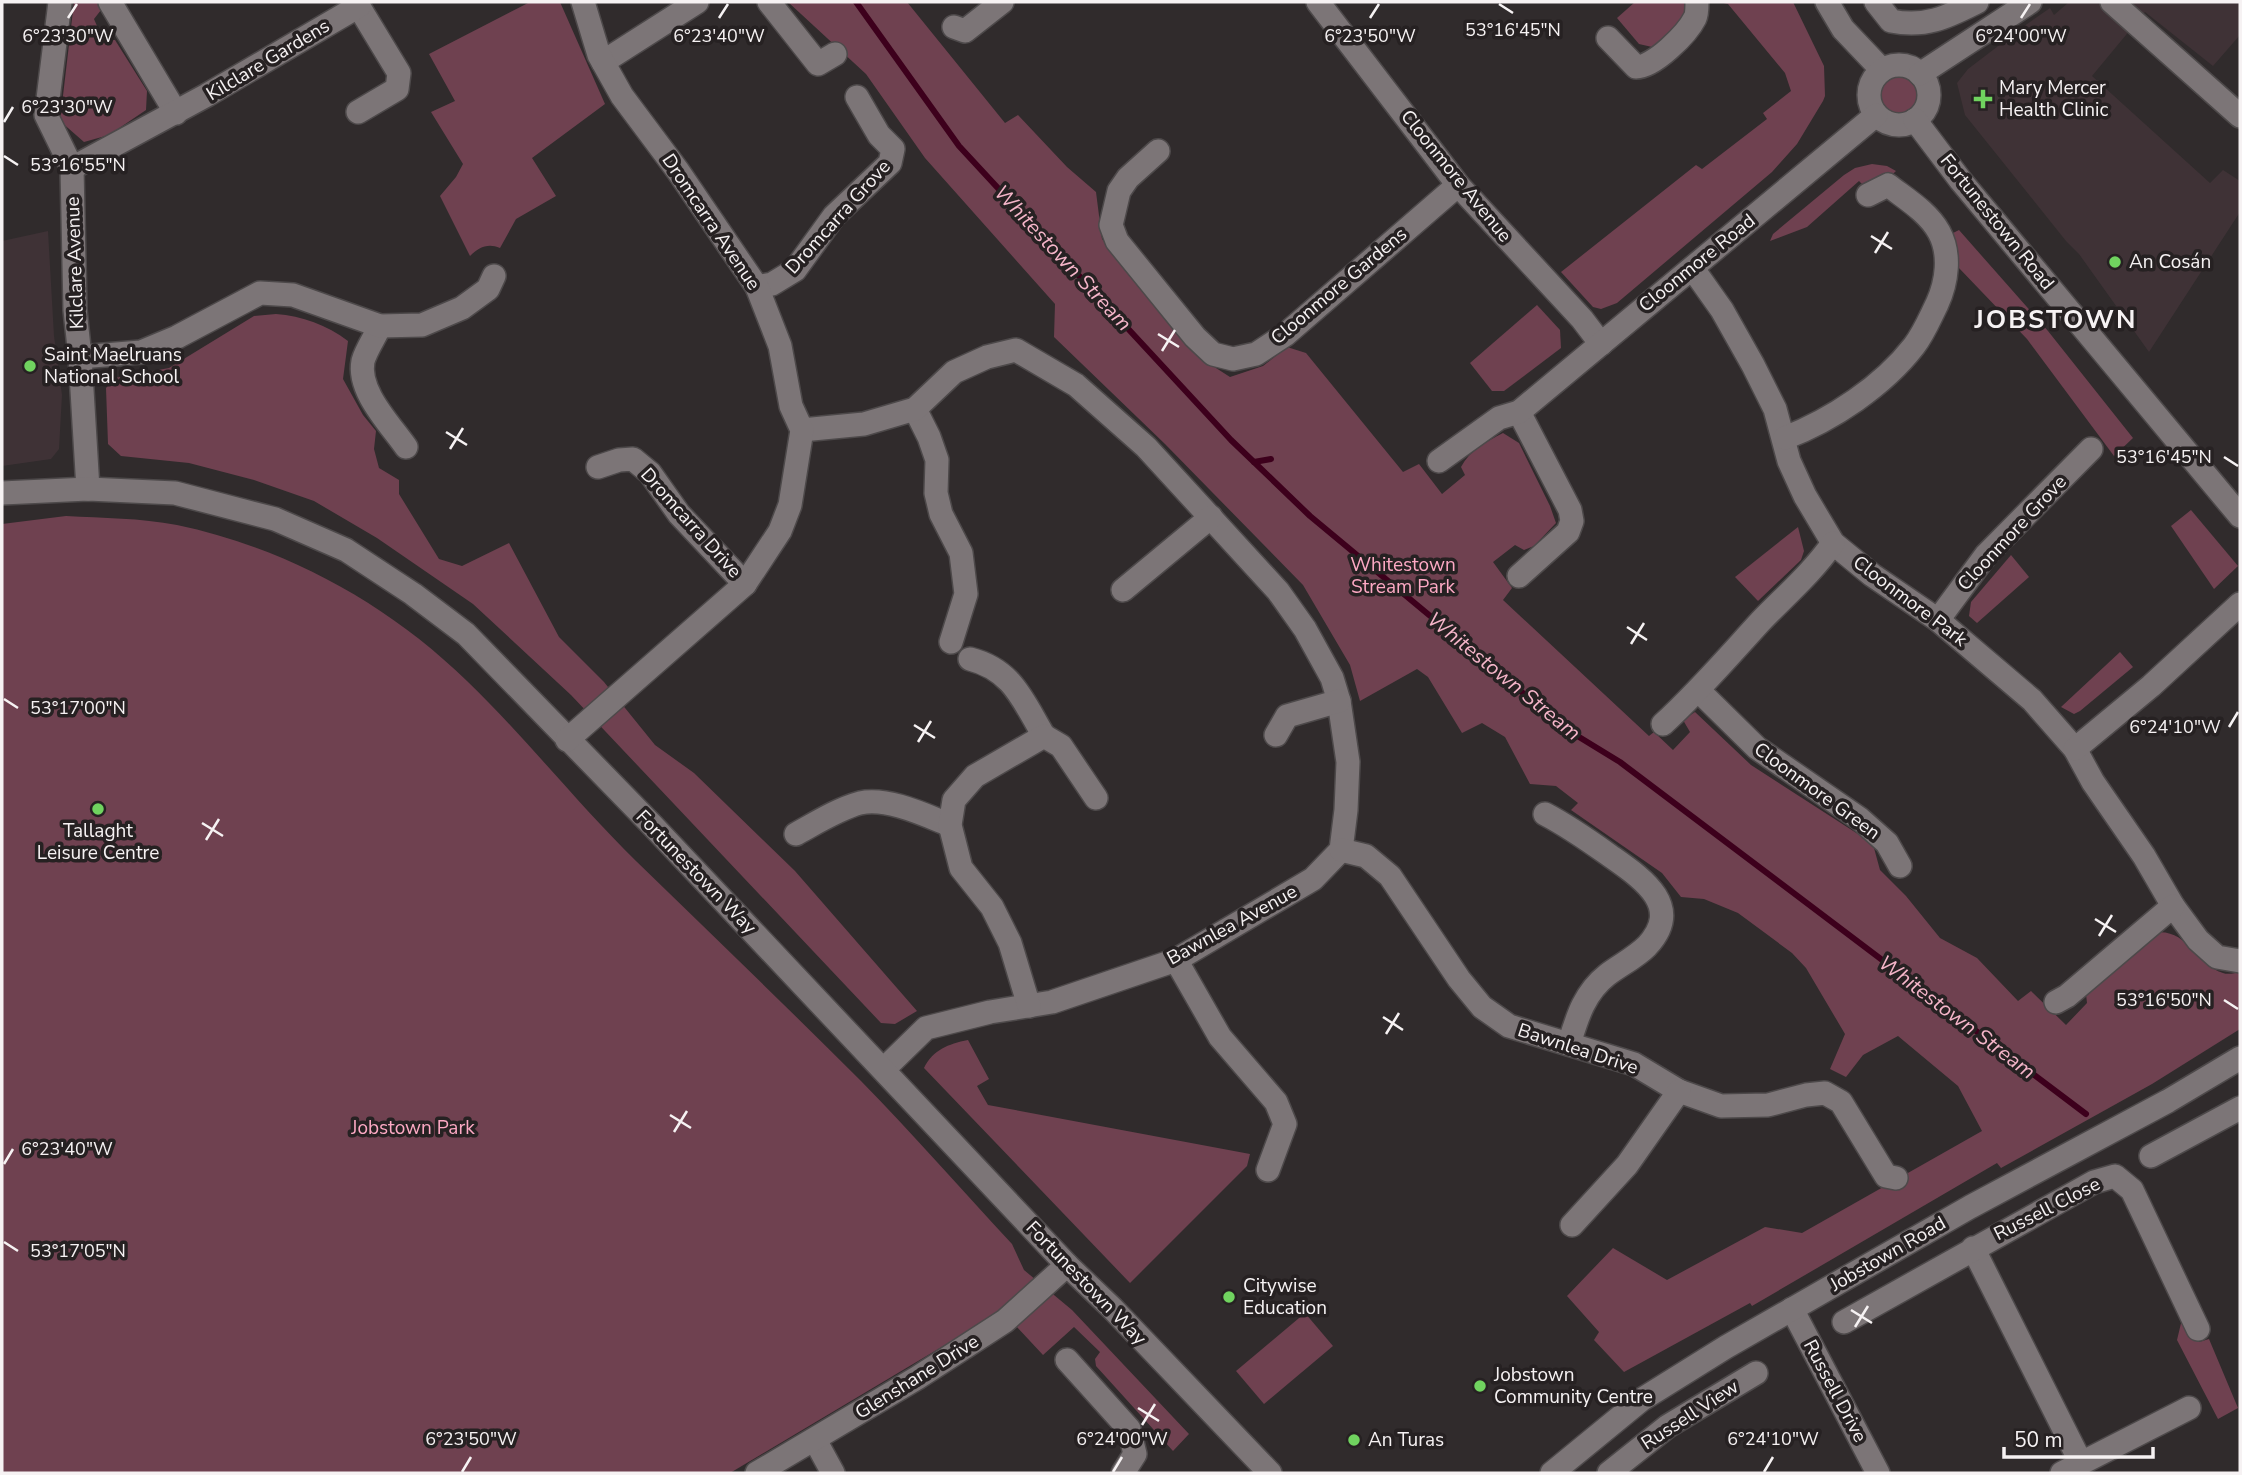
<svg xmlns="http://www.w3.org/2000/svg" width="2242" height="1475" font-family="'Nunito Sans',sans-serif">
<rect width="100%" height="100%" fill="#302b2c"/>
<!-- built -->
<g fill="#3f3236">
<path d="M2069 2H2240V35L2213 66 2145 12 2092 76 2210 183 2223 170 2240 181V212L2149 352 2079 254 2066 241 1965 115 1957 83 1968 69 2027 24 2050 8 2054 15Z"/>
<path d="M48 231 54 336 62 395 59 449 51 459 2 466V241Z"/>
</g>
<!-- green -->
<g fill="#6f4150">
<path d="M74 2H100L101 10 94 19 103 40H115L147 91 146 110 109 135 84 142 60 121Z"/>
<path d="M530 2H560L605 104 532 158 556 196 516 219 500 248C488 243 479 247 470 256L440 196 456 177 463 164 431 112 455 101 429 54Z"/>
<path d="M788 2H907L1005 123 1018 115 1067 167 1096 192 1102 239 1202 359 1230 377 1263 366 1287 347 1306 353 1403 472 1419 464 1442 494 1465 475 1461 467C1470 450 1486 442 1503 433L1519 443 1550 506 1556 523 1534 546 1524 550 1515 545 1493 562 1512 588 1503 600 1649 736 1654 732 1673 750 1690 732 1683 720 1695 712 1751 765 1861 836 1874 848 1880 870 1906 896 1940 938 1977 958 2018 1001 2031 991 2066 1025 2087 1003 2086 994 2152 933C2187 926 2194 963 2223 973 2228 975 2235 973 2240 972V1029L2152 1084 2001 1168 1997 1163 1752 1306 1750 1303 1624 1372 1594 1340 1599 1332 1567 1296 1613 1248 1667 1280 1765 1227 1802 1233 1982 1131 1958 1086 1898 1036 1863 1055 1846 1077 1830 1069 1845 1034 1806 968 1792 953 1738 913 1704 899 1681 897 1662 873 1571 810 1578 803 1556 786 1530 784 1505 737 1482 723 1462 733 1428 677 1417 669 1360 701 1350 665 1303 585 1165 444 1054 337 1055 304 925 158 866 74Z"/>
<path d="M1635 2H1686L1684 18 1660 43 1652 47 1639 44 1617 18Z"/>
<path d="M1719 2H1793L1824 66 1825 96 1823 101 1797 144 1772 172 1617 303 1601 309 1593 307 1561 272 1696 165 1702 169 1767 119 1763 113 1791 91 1785 73 1728 4Z"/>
<circle cx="1898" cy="95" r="22"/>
<path d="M1872 164 1887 166 1896 171 1872 194 1859 181 1807 227 1770 241 1773 234 1844 175 1855 168Z"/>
<path d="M1959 230 2048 331 2133 438 2114 456 2027 339 1958 267 1953 233Z"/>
<path d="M1537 305 1560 330 1561 348 1504 391H1492L1470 363Z"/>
<path d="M276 314C302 316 327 325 348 341L343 379 363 415 376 431 374 449 379 468 399 480V494L439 559 462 566 509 543 559 637 604 682 655 745 694 773 795 871 917 1011 895 1024 881 1023 571 695 473 604 377 538 314 501 254 480 189 463 121 456 108 444 106 388 115 378 169 368 254 316Z"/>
<path d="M2191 510 2238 566 2214 589 2171 526Z"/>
<path d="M66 516C103 518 140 518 177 525 286 548 387 603 467 681 526 738 577 803 636 861 711 934 787 1007 861 1081 913 1134 962 1190 1012 1244L1024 1270 1072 1310 1189 1434 1173 1451 1096 1366 1095 1359 1100 1352 1074 1327 1043 1355 1002 1311 730 1473H2V524Z"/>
<path d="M1798 527 1804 551 1801 560 1758 601 1735 577Z"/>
<path d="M2011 555 2029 577 1977 623 1969 616 1971 602Z"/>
<path d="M2120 652 2133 667 2080 711 2074 714 2061 707Z"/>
<path d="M968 1040 989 1079 977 1086 988 1105 1250 1154 1247 1166 1130 1283 924 1068C933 1050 948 1044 968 1040Z"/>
<path d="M1305 1313 1333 1346 1264 1404 1236 1371Z"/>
<path d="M2182 1319 2199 1342 2209 1339 2238 1408 2218 1419 2177 1340Z"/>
</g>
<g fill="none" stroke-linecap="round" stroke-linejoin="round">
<!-- stream -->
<g stroke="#3d001c" stroke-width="6">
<path d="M856 2 959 146 1231 440 1310 516 1566 729 1620 762 2086 1114"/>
<path d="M1254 462 1271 459"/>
</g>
<!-- minor casing -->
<g stroke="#4d494a" stroke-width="26">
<g id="minor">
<path d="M60 2 46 115 72 168 75 310 80 357 88 489"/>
<path d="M110 2 176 113"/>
<path d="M356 2 399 73 397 89 358 112"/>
<path d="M769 2 818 64 835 54"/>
<path d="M1318 2 1458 185 1582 319 1601 344"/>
<path d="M1827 2 1843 29 1882 70"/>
<path d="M1876 2 1891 21C1926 28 1947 17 1977 2"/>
<path d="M2112 2 2240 116"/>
<path d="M954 27 965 31 1002 2"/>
<path d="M1608 38 1636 67C1654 67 1687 34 1695 18 1697 14 1697 7 1697 2"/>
<path d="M603 62 697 2"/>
<circle cx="1899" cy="95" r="30"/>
<path d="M1920 74 2030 2"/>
<path d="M1915 120 1961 181 2240 516"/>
<path d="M1158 151 1128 178 1119 191 1111 225 1117 241 1195 337 1213 354 1233 359 1256 354 1285 335 1458 185"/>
<path d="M72 168 207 95 359 6"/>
<path d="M1693 269 1722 310 1753 365 1775 409 1789 461 1805 496 1833 543 1872 575 1938 620 2032 700 2075 749 2093 782 2144 856 2173 906 2198 940 2217 957 2240 961"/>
<path d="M757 287 772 284 795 270 834 216 890 163 893 149 879 135 857 97"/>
<path d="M380 326C375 337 366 350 363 361 357 391 390 424 406 447"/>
<path d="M80 357 141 352 177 337 260 293 293 295 380 326 422 325 462 308 488 289 494 276"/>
<path d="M915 409 929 437 937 460 936 493 941 514 961 553 966 594 951 642"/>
<path d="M1519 412 1570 510 1572 521 1568 532 1519 576"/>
<path d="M802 430 864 424 915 409 954 372 987 357 1016 350 1076 385 1146 447 1278 591 1305 629 1332 678 1339 701 1348 762 1346 810 1341 850 1313 879 1176 960 1052 1002 990 1012 926 1028 884 1069"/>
<path d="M1785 438C1832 420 1883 386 1914 346 1924 333 1930 318 1937 304 1947 282 1951 254 1939 232 1928 212 1906 199 1888 185L1868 195"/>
<path d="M1439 461 1499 418 1519 412 1876 115"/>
<path d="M598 467 619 460 633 459 650 473 679 514 745 584"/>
<path d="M2 493 88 489 175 493 275 519 346 550 413 594 466 634 653 826 1067 1265 1112 1308 1270 1473"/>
<path d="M1123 590 1211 517"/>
<path d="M1938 620 1986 555 2091 449"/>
<path d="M970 659C1013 670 1023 701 1044 736"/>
<path d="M1699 691 1757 748 1860 819 1887 843 1900 866"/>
<path d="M1663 724C1698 692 1728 657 1760 622 1785 596 1812 573 1833 543"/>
<path d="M1276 735 1287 716 1339 701"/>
<path d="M567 740 745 584 780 531 790 505 802 430 791 406 780 346 757 287 678 171 622 96 599 55 583 2"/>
<path d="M2075 749 2151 686 2240 604"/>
<path d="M1545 814C1568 826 1588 840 1609 855 1640 877 1685 905 1647 946 1635 958 1620 965 1607 975 1584 993 1577 1018 1569 1044"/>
<path d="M796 834C816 823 838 809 860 803 888 797 925 815 950 825"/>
<path d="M1341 850 1366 856 1390 876 1459 979 1482 1007 1509 1026 1634 1064 1679 1091 1721 1106 1768 1105 1806 1095 1825 1093 1841 1102 1886 1176 1896 1178"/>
<path d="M1176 960 1220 1037 1276 1102 1285 1124 1268 1170"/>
<path d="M2056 1002 2067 996 2173 906"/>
<path d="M1029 1006 1010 943 992 907 961 868 950 825 954 800 975 776 1044 736 1061 746 1096 798"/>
<path d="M2151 1156 2240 1108"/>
<path d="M1572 1225 1627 1165 1679 1091"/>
<path d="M1973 1248 2081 1463"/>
<path d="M1792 1309 1878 1473"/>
<path d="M1844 1322 2094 1182 2115 1176 2132 1190 2198 1329"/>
<path d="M1067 1360 1129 1429 1135 1454 1123 1473"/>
<path d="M815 1440 833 1473"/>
<path d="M757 1473 917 1378 1005 1321 1067 1265"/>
<path d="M1552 1473 1641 1400 1726 1347 1970 1207 2168 1101 2240 1058"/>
<path d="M1609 1473 1668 1426 1756 1373"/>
<path d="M2062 1473 2189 1408"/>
</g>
</g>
<!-- minor -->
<use href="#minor" stroke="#7c7577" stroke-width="23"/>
</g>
<!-- ticks -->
<path fill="none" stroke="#f6f2f3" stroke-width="2.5" d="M1499 4 1513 13M68 18 77 4M719 18 728 4M1370 18 1379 4M2021 18 2030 4M4 122 13 107M4 156 18 165M1871 236 1892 249M1875 253 1888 232M1158 334 1179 347M1162 351 1175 330M446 432 467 445M450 449 463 428M2224 457 2238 466M1627 627 1647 640M1631 644 1644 623M4 699 18 708M914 725 935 738M2229 727 2238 712M918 742 931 721M202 823 223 836M206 840 219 819M2095 919 2116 932M2099 936 2112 915M2224 1000 2238 1009M1383 1017 1403 1030M1386 1034 1399 1013M670 1115 691 1128M674 1132 687 1111M4 1164 13 1149M4 1242 18 1251M1851 1310 1872 1323M1855 1327 1868 1306M1138 1408 1159 1421M1142 1425 1155 1404M462 1472 471 1457M1113 1472 1122 1457M1764 1472 1773 1457"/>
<!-- markers -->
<g fill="#70d35f" stroke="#262122" stroke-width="2.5">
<path d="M1979.5 88.5h7v7h7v7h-7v7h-7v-7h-7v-7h7z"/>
<circle cx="2115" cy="262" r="7"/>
<circle cx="30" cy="366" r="7"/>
<circle cx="98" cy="809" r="7"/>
<circle cx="1229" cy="1297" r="7"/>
<circle cx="1480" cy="1386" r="7"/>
<circle cx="1354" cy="1440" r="7"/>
</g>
<g text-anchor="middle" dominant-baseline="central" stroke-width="7" stroke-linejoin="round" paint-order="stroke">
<!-- street labels -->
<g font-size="19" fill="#f6f2f3" stroke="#262122">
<text transform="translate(268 60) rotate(-31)">Kilclare Gardens</text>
<text transform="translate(1456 176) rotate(51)">Cloonmore Avenue</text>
<text transform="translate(838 217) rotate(-48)">Dromcarra Grove</text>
<text transform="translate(711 222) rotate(56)">Dromcarra Avenue</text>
<text transform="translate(1997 222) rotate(51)">Fortunestown Road</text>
<text transform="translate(75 263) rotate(-92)">Kilclare Avenue</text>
<text transform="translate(1697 263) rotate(-39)">Cloonmore Road</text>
<text transform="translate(1339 286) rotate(-40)">Cloonmore Gardens</text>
<text transform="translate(691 523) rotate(48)">Dromcarra Drive</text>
<text transform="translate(2012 533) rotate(-47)">Cloonmore Grove</text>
<text transform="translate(1910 601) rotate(37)">Cloonmore Park</text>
<text transform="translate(1817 791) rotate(36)">Cloonmore Green</text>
<text transform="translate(696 872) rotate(46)">Fortunestown Way</text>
<text transform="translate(1232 925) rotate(-29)">Bawnlea Avenue</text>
<text transform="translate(1578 1049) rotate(18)">Bawnlea Drive</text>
<text transform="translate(2047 1209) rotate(-27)">Russell Close</text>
<text transform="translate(1888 1254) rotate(-30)">Jobstown Road</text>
<text transform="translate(1086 1283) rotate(46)">Fortunestown Way</text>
<text transform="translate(917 1377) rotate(-32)">Glenshane Drive</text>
<text transform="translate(1835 1391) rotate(62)">Russell Drive</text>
<text transform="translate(1690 1415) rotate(-33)">Russell View</text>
</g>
<!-- poi labels -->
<g font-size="19" fill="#f6f2f3" stroke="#262122" text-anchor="start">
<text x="1999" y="88">Mary Mercer<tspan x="1999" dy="22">Health Clinic</tspan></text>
<text x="2129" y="262">An Cosán</text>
<text x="44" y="355">Saint Maelruans<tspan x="44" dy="22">National School</tspan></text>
<text x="98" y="831" text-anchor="middle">Tallaght<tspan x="98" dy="22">Leisure Centre</tspan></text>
<text x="1243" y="1286">Citywise<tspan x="1243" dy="22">Education</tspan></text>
<text x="1494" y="1375">Jobstown<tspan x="1494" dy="22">Community Centre</tspan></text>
<text x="1368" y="1440">An Turas</text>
</g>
<!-- park labels -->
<g font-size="19" fill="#fda9c4" stroke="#262122">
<text x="1403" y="565">Whitestown<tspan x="1403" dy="22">Stream Park</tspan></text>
<text x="413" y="1128">Jobstown Park</text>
</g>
<!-- water labels -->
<g font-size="21" font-style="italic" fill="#f5b5c9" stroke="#262122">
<text transform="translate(1063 258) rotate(47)">Whitestown Stream</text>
<text transform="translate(1504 676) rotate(39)">Whitestown Stream</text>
<text transform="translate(1957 1017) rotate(37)">Whitestown Stream</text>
</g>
<!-- district labels -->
<g font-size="26" font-weight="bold" letter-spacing="2" fill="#f6f2f3" stroke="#262122">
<text x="2056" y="319">JOBSTOWN</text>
</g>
</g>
<g font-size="18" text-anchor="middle" fill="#f6f2f3" stroke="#262122" stroke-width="7" stroke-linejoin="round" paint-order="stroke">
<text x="1513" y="36">53°16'45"N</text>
<text x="68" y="42">6°23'30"W</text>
<text x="719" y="42">6°23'40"W</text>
<text x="1370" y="42">6°23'50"W</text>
<text x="2021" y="42">6°24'00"W</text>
<text x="67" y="113">6°23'30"W</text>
<text x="78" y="171">53°16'55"N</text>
<text x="2164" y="463">53°16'45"N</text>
<text x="78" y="714">53°17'00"N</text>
<text x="2175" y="733">6°24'10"W</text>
<text x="2164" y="1006">53°16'50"N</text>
<text x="67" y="1155">6°23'40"W</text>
<text x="78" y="1257">53°17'05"N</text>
<text x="471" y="1445">6°23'50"W</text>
<text x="1122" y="1445">6°24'00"W</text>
<text x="1773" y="1445">6°24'10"W</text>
</g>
<!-- border -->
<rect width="2242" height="1475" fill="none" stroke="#f6f2f3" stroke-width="7"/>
<!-- scale -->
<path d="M2004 1447v10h149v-10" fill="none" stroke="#f6f2f3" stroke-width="3.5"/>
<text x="2014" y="1447" font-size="21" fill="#f6f2f3" stroke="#262122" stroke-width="5" paint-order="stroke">50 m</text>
</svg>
